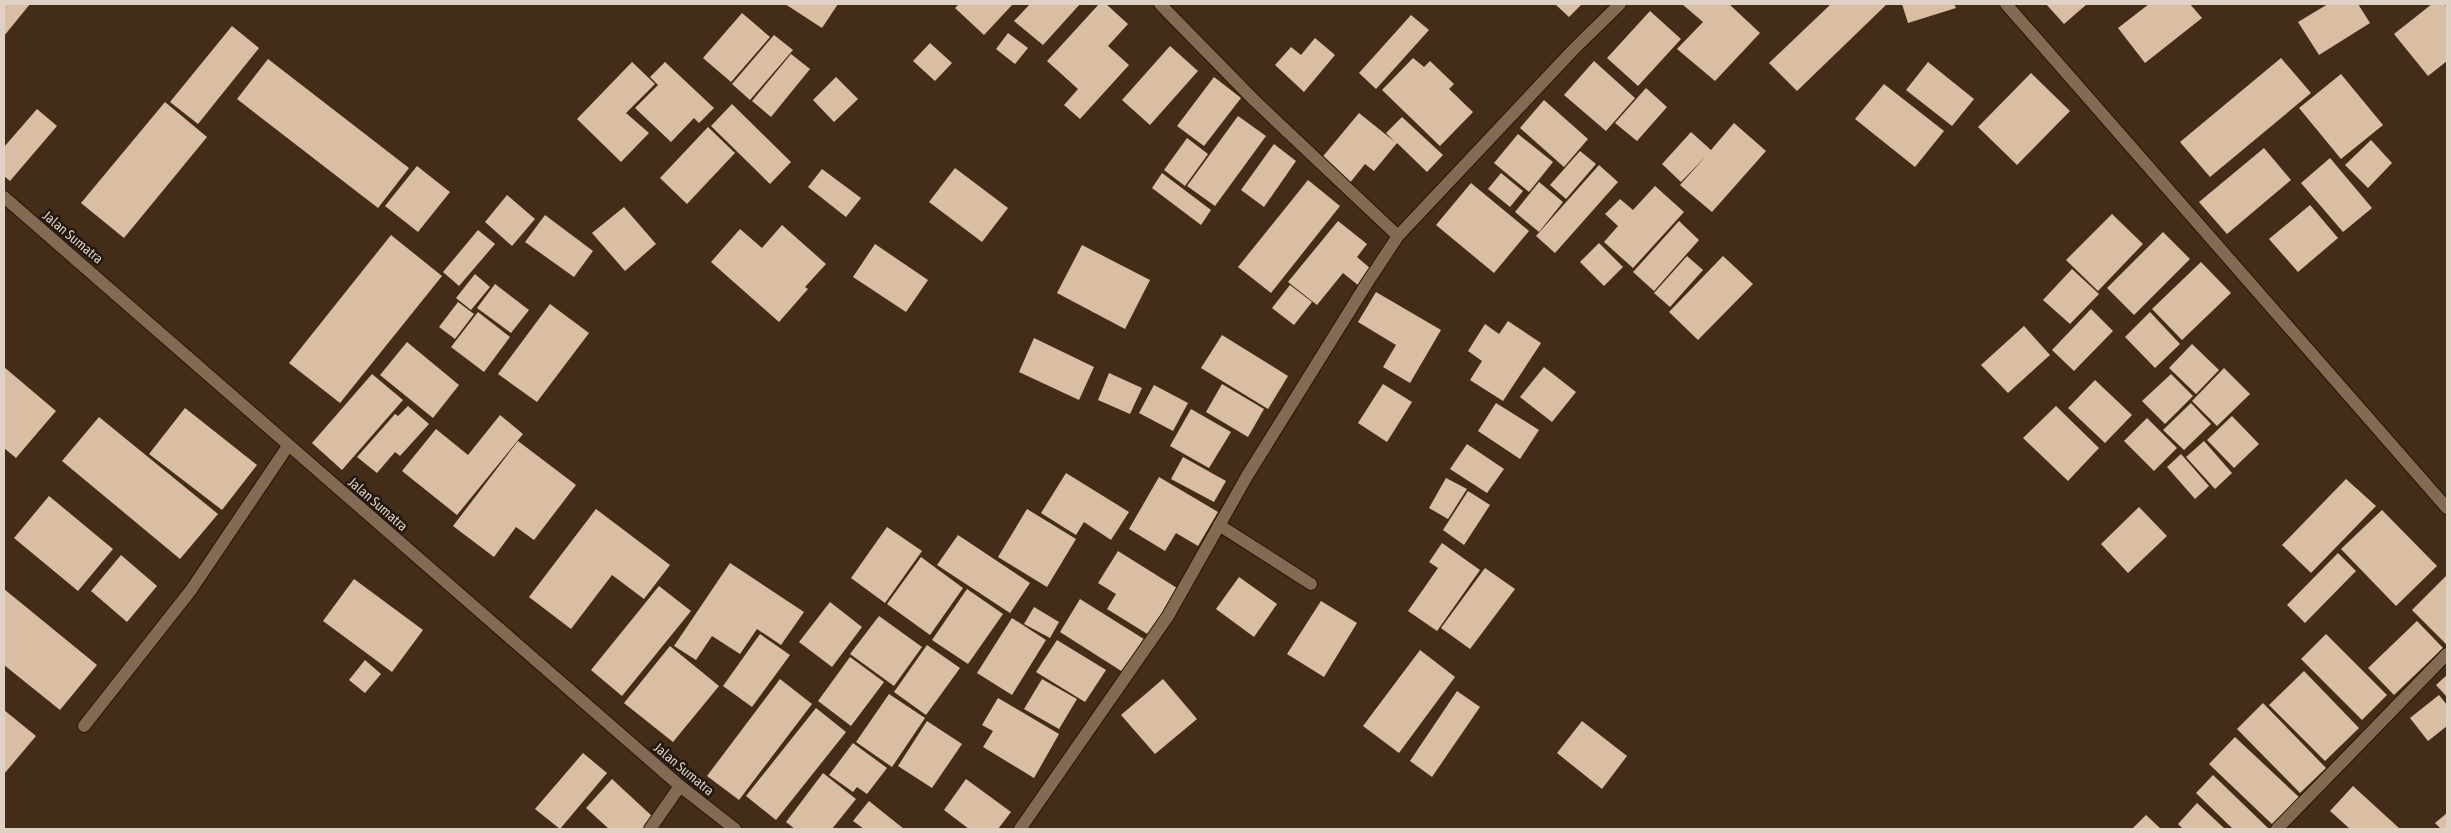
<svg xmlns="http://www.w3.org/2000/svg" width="2451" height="833" font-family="'Asap Condensed',sans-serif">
<rect width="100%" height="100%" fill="#442d18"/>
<!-- building -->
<g fill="#dabea4">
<path d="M4 4H30L4 36Z"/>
<path d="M785 4H838L822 28Z"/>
<path d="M959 4H1013L984 35 955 8Z"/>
<path d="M1030 4H1080L1043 45 1014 21Z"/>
<path d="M1099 4H1106L1128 24 1108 46 1129 65 1080 119 1064 105 1078 89 1047 61Z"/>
<path d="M1555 4H1582L1569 17Z"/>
<path d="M1682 4H1729L1760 33 1715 81 1677 49 1703 22Z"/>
<path d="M1831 4H1887L1797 91 1769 63Z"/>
<path d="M1902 4H1954L1956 8 1908 23Z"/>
<path d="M2046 4H2087L2064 24Z"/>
<path d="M2149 4H2190L2202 18 2145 63 2118 28Z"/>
<path d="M2328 4H2358L2370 23 2319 55 2298 22Z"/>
<path d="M2432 4H2444L2447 7V61L2428 76 2394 34Z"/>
<path d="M1650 11 1681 39 1638 86 1607 58Z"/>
<path d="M742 13 770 37 731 82 703 58Z"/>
<path d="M1411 15 1429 30 1376 89 1359 73Z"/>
<path d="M232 26 259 48 198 124 170 102Z"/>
<path d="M1008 33 1028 48 1015 64 996 49Z"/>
<path d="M774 35 793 50 750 100 732 84Z"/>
<path d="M1315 38 1335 55 1304 92 1275 65 1291 47 1301 55Z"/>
<path d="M930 43 952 63 935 81 913 61Z"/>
<path d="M1170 46 1198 71 1150 125 1122 100Z"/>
<path d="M791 54 810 69 771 117 752 101Z"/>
<path d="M1413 58 1424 67 1430 61 1454 84 1449 89 1473 112 1440 146 1382 90Z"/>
<path d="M2281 58 2311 93 2210 177 2180 142Z"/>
<path d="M268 59 409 168 378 208 237 99Z"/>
<path d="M1594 61 1635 98 1606 131 1564 95Z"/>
<path d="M632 62 655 84 626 113 649 133 621 162 577 119Z"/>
<path d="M665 62 714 108 699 123 694 118 671 142 635 108 658 85 650 77Z"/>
<path d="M1928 62 1974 99 1952 126 1906 90Z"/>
<path d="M2031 73 2070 111 2017 165 1978 127Z"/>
<path d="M2341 74 2383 125 2341 159 2299 108Z"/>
<path d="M836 77 858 99 834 122 813 100Z"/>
<path d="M1214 77 1241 98 1204 146 1177 126Z"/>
<path d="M1884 84 1944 131 1915 167 1855 119Z"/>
<path d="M1646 88 1667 107 1637 141 1615 123Z"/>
<path d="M1544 100 1588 139 1564 167 1520 128Z"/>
<path d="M165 102 207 137 124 238 81 203Z"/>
<path d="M732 104 791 162 770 184 711 126Z"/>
<path d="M37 109 57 126 10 181 4 176V147Z"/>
<path d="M1359 113 1395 142 1386 133 1402 117 1443 155 1427 172 1397 143 1374 171 1365 164 1349 184 1320 160Z"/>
<path d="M1238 116 1266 136 1215 206 1187 186Z"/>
<path d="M1734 123 1766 151 1712 212 1680 185 1706 156 1681 182 1662 164 1691 132 1711 150Z"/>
<path d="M708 127 735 153 687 204 660 178Z"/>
<path d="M1518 134 1553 162 1529 192 1494 163Z"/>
<path d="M1187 138 1208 154 1185 186 1164 170Z"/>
<path d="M2371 140 2392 163 2368 188 2345 165Z"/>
<path d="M1274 144 1296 161 1264 207 1241 190Z"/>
<path d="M2264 148 2291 180 2227 234 2199 202Z"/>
<path d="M1580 151 1596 164 1566 199 1550 185Z"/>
<path d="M2330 158 2372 208 2343 232 2301 183Z"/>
<path d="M1599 165 1618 182 1555 253 1536 236Z"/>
<path d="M417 166 450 192 418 232 385 206Z"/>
<path d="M955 168 1008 208 982 242 929 202Z"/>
<path d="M822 169 861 198 846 217 808 187Z"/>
<path d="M1162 173 1211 210 1201 225 1152 188Z"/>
<path d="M1501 173 1523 191 1510 207 1488 189Z"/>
<path d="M1308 180 1340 206 1271 293 1238 267Z"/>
<path d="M1539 182 1563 202 1539 232 1515 212Z"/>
<path d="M1471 183 1529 231 1494 273 1436 225Z"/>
<path d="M1655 186 1684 212 1633 268 1604 242 1618 226 1605 214 1620 199 1633 210Z"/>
<path d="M507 195 535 219 512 246 485 222Z"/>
<path d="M2310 205 2338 238 2298 272 2269 239Z"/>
<path d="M624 207 656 244 625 271 592 233Z"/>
<path d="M2112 214 2143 244 2098 291 2066 260Z"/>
<path d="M545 215 593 251 574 277 525 242Z"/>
<path d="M1338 221 1367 244 1357 257 1371 269 1358 285 1343 273 1317 305 1288 282Z"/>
<path d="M1679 221 1699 240 1654 291 1633 272Z"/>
<path d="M782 225 826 264 805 287 808 289 779 322 711 262 740 229 762 248Z"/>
<path d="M478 230 495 244 459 286 443 272Z"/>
<path d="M2163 232 2190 259 2134 315 2107 288Z"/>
<path d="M391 235 442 276 340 403 289 363Z"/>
<path d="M1599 243 1623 267 1604 286 1580 262Z"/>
<path d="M875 244 928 280 906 312 853 277Z"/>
<path d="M1082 245 1150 280 1125 329 1057 293Z"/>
<path d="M1687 256 1703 270 1670 307 1654 293Z"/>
<path d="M1723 256 1753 284 1698 340 1669 312Z"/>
<path d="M2201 262 2231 293 2182 340 2152 309Z"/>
<path d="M2072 269 2099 294 2070 324 2043 300Z"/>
<path d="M475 274 490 287 471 310 456 298Z"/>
<path d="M495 284 529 310 511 333 477 308Z"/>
<path d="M1290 285 1312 302 1294 325 1272 308Z"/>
<path d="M1376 292 1441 330 1410 383 1383 367 1396 345 1358 322Z"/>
<path d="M458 302 474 314 455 339 439 327Z"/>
<path d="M550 304 589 333 537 402 498 374Z"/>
<path d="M2091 309 2113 331 2074 371 2052 350Z"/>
<path d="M478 312 510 337 484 372 451 347Z"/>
<path d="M2150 312 2180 344 2155 368 2125 337Z"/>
<path d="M1508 321 1541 343 1503 401 1470 380 1482 361 1468 351 1485 324 1499 334Z"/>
<path d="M2024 326 2050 355 2008 393 1981 365Z"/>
<path d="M1222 335 1288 376 1268 409 1201 368Z"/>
<path d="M1034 338 1094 367 1079 400 1019 372Z"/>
<path d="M407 342 459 385 433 418 380 375Z"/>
<path d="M2192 344 2219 370 2196 394 2169 368Z"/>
<path d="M4 367 56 411 16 458 4 448Z"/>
<path d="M1544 367 1576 392 1552 422 1520 397Z"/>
<path d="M2224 368 2250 394 2217 426 2192 401Z"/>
<path d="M1109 373 1142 388 1130 414 1098 400Z"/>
<path d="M372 374 403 400 342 470 312 443Z"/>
<path d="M2171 374 2193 396 2165 424 2142 401Z"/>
<path d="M2095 380 2132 415 2105 443 2068 408Z"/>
<path d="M1222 384 1264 409 1248 437 1206 412Z"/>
<path d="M1383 384 1412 402 1387 442 1358 423Z"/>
<path d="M1154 385 1188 403 1173 431 1139 413Z"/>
<path d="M1496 403 1539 430 1520 459 1478 431Z"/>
<path d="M2191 403 2211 424 2184 450 2163 430Z"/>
<path d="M408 406 429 424 400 456 395 452 377 473 357 457 395 414 398 416Z"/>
<path d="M2056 406 2099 448 2068 481 2023 438Z"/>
<path d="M185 408 257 465 222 510 149 454Z"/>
<path d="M1191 409 1231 432 1209 468 1170 446Z"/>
<path d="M500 415 523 434 457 515 402 471 436 429 468 455Z"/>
<path d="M2232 416 2259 444 2234 468 2207 440Z"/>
<path d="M99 417 218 514 180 559 62 461Z"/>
<path d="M2147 418 2177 448 2154 471 2124 441Z"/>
<path d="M518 441 576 485 534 540 516 527 494 557 453 526Z"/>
<path d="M2204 441 2232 473 2215 489 2186 457Z"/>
<path d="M1467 444 1504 469 1487 493 1450 469Z"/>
<path d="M2181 454 2209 486 2195 499 2167 467Z"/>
<path d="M1183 457 1226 481 1214 502 1171 479Z"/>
<path d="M1066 473 1129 512 1111 540 1084 522 1076 535 1041 513Z"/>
<path d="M1159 477 1218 512 1198 546 1176 533 1165 551 1129 529Z"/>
<path d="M1446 478 1467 489 1448 519 1429 508Z"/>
<path d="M2346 479 2376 506 2311 573 2282 545Z"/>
<path d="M1468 491 1490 505 1464 545 1443 530Z"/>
<path d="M49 496 113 549 78 591 14 538Z"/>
<path d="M2139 507 2167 536 2128 573 2101 544Z"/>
<path d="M596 509 670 565 644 599 612 575 571 629 529 597Z"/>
<path d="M1027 509 1076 539 1047 587 998 557Z"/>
<path d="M2382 510 2437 566 2396 606 2341 549Z"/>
<path d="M887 527 922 551 885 603 851 578Z"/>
<path d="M958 535 1030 583 1010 613 937 565Z"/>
<path d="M1442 543 1480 570 1437 631 1408 611 1438 568 1429 562Z"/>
<path d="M1118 551 1177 588 1149 635 1107 609 1116 594 1098 583Z"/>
<path d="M2338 553 2356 571 2305 623 2287 605Z"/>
<path d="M121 555 157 586 127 622 91 591Z"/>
<path d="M921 557 963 588 930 635 887 604Z"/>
<path d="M730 563 804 612 781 645 757 629 740 654 712 636 696 660 674 646Z"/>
<path d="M1485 568 1515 589 1470 649 1441 628Z"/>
<path d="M2447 575V645L2412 610Z"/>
<path d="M1239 577 1277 604 1254 637 1216 609Z"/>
<path d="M354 579 423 630 392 672 323 621Z"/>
<path d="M659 586 691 611 622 696 591 670Z"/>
<path d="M4 589 97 665 60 710 4 665Z"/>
<path d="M967 589 1003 614 968 664 932 640Z"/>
<path d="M1080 599 1147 641 1126 674 1060 632Z"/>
<path d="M1321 601 1357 623 1324 677 1287 654Z"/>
<path d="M830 602 862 627 832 667 799 642Z"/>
<path d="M1034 607 1059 622 1050 638 1024 624Z"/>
<path d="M879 616 922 647 894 686 850 654Z"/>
<path d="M1012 618 1046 640 1012 695 977 673Z"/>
<path d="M2417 621 2443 648 2394 695 2368 668Z"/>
<path d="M760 634 790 655 752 707 723 686Z"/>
<path d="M2326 634 2387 695 2362 720 2301 659Z"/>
<path d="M1057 640 1106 670 1085 702 1036 672Z"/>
<path d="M927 645 960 668 926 715 894 692Z"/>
<path d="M670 646 719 686 673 742 624 703Z"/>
<path d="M1420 650 1455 677 1399 753 1363 726Z"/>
<path d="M850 657 884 682 851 726 818 701Z"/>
<path d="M365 660 381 674 365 693 349 680Z"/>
<path d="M2304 671 2359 728 2325 761 2269 705Z"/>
<path d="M2447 675V697L2436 685Z"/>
<path d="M780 679 812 704 739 800 707 776Z"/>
<path d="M1042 679 1077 699 1059 729 1024 709Z"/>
<path d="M1163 679 1197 719 1155 754 1121 715Z"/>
<path d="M1457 691 1480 707 1432 777 1410 761Z"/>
<path d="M889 694 925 718 892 767 856 742Z"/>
<path d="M2439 695 2447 705V726L2428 741 2410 718Z"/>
<path d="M998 698 1059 734 1034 778 983 747 993 731 982 725Z"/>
<path d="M2263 703 2326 768 2300 793 2237 729Z"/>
<path d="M816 708 846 732 776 820 746 796Z"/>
<path d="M4 710 36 736 4 774Z"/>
<path d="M927 721 962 744 932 788 898 766Z"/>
<path d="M1582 721 1627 756 1602 789 1557 753Z"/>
<path d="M2235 737 2301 799 2275 827 2209 764Z"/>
<path d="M853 743 887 768 867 794 857 787 853 792 829 775Z"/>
<path d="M583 753 607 773 560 829 535 809Z"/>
<path d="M823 773 856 799 832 829H795L786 822Z"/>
<path d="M2213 775 2269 829H2233L2196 793Z"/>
<path d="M612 779 654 818 643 829H609L586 808Z"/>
<path d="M966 779 1011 812 998 829H969L944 810Z"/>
<path d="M2353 786 2400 829H2350L2330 811Z"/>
<path d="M869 801 904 829H864L853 821Z"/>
<path d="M2197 803 2225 829H2183L2178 824Z"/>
<path d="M2447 813V829H2441L2435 823Z"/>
<path d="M2146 815 2161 829H2132Z"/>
</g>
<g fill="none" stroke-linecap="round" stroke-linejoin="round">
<!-- lane casing -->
<g stroke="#291501" stroke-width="14">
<path id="lane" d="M650 829 680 786"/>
</g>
<!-- street casing -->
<g stroke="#291501" stroke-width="14">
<g id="street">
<path d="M1160 4 1255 101 1398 236"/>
<path d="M2006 4 2447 508"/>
<path d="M1219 525 1311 584"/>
<path d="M84 726 191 590 288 446"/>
<path d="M1020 829 1168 616 1247 476 1367 283 1398 236 1574 49 1620 4"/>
<path d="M2277 829 2447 654"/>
</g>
</g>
<!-- secondary casing -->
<g stroke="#291501" stroke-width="14">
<path id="secondary" d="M4 197 680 786 735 829"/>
</g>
<!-- lane -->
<use href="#lane" stroke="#836a53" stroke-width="12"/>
<!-- street -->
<use href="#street" stroke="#836a53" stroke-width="12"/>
<!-- secondary -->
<use href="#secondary" stroke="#836a53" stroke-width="12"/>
</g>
<g text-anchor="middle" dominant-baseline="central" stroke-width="5" stroke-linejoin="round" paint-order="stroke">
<!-- street labels -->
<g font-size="14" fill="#dfd1c4" stroke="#22180f">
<text transform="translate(73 237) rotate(40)">Jalan Sumatra</text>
<text transform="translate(378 504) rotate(41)">Jalan Sumatra</text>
<text transform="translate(684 769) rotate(40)">Jalan Sumatra</text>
</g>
</g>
<!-- border -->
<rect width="2451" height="833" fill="none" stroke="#dfd1c4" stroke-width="10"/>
</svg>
